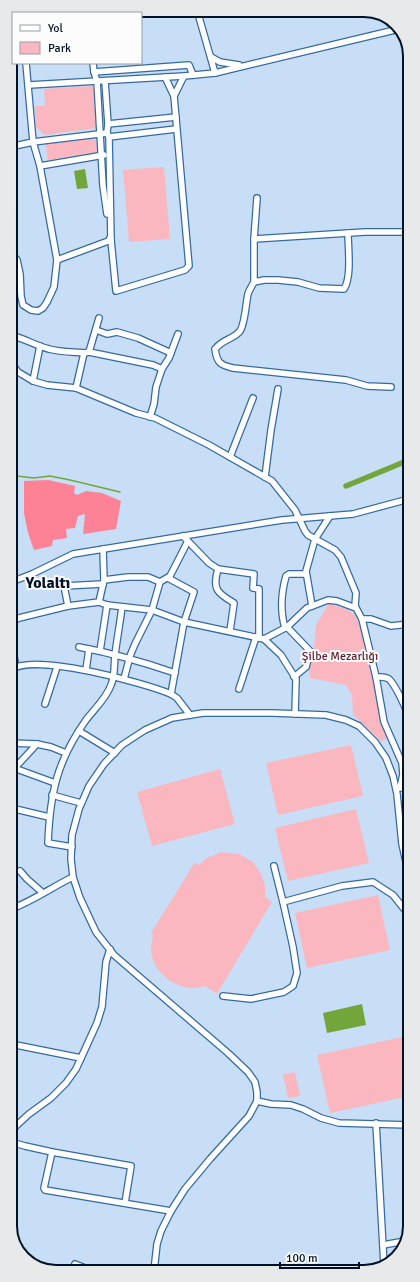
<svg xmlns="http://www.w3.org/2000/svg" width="420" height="1282" font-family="Signika,sans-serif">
<rect width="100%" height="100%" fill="#c8def7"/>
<!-- green -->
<g fill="#fab7bf">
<path d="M93 86 96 128 45 135 36 127 35 106H45L44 89Z"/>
<path d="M96 138 97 152 48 160 46 144Z"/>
<path d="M164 167 170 239 129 242 123 170Z"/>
<path d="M329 603 348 610 355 615 362 632 388 738 381 741 353 715 352 695 346 685 310 678 309 669 314 647 316 625Z"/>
<path d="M351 745 363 796 278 815 266 763Z"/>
<path d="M220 769 235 824 152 846 137 792Z"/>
<path d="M356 809 369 863 288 881 275 828Z"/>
<path d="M221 852 239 854 253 862 261 874 265 885V897L272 902 217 994 205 986C183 993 159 979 152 957 150 951 152 942 153 935L151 933 195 862 199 865 207 858Z"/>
<path d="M378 895 390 950 307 968 295 913Z"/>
<path d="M403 1037 410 1066V1096L330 1113 317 1055Z"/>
<path d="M295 1072 300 1096 288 1098 283 1074Z"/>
</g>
<!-- forest -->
<path fill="#fd8296" d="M48 480 75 486 74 493 77 495 86 491 102 493 121 501 116 529 83 534 85 514 78 516 75 528 66 529 67 538 53 540 52 546 34 550 28 533 24 513V481Z"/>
<!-- water -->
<g fill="#73a63a">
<path d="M85 169 88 188 77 189 74 171Z"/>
<path d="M362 1004 366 1025 327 1033 323 1013Z"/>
</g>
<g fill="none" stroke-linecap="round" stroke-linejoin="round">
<!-- stream -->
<path stroke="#73a63a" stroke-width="1.5" d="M11 469 17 476 34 478 50 476 70 480 120 492"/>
<!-- canal -->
<path stroke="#73a63a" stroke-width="5.5" d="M346 486 409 460"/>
<!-- street casing -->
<g stroke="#356aa1" stroke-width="8">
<g id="street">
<path d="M197 10 215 73"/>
<path d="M211 57 220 62 239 65"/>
<path d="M10 59H13"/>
<path d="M93 63 94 72 97 81 103 186 107 214"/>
<path d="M94 72 189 65 193 75"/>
<path d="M165 77 174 96"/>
<path d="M105 81 108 124 107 133 109 137 111 240 116 291 185 270 189 266 174 96 184 76 215 73 399 29"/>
<path d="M29 85 184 76"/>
<path d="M108 124 176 117"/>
<path d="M109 137 176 129"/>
<path d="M10 147 33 142 107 133"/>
<path d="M40 166 104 155"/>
<path d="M257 198 254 239V282L264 280H278L298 282 319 288 344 289C352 277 348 247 348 233"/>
<path d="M254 239 365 232H409"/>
<path d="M10 251 17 260 20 274 21 296 23 305 31 310 38 311 43 308 47 302 54 287 57 260 40 166 33 142 26 63"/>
<path d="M57 260 111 240 110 238"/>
<path d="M254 282C252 286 249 290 248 294 246 302 245 324 240 331 234 339 223 339 215 349 217 363 220 365 233 368L346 380 367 386 391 387"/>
<path d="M96 330 107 334 117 332 138 338 171 353"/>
<path d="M10 335C24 338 36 346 49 349 60 352 73 352 84 353L89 352 153 365 162 369"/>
<path d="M89 352 99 318"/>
<path d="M10 361 18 372 33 381 47 385 76 388 136 413 155 418 209 445 272 481 295 510 305 531 308 535 335 550 341 557 356 593 355 606 353 607 337 601 328 600 307 608 287 627 264 639"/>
<path d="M33 381 40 346"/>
<path d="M76 388 84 353"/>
<path d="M150 417 154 404 156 387 162 369 169 358 178 334"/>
<path d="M230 457 253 398"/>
<path d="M265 477 271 430 278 389"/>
<path d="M183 536 209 563 218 569 254 574 253 588 259 589V638"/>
<path d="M218 569C212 589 217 593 234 603L230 631"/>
<path d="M168 578 194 592 184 622 171 694"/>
<path d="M104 580 128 577H148L160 582 170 576 188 541"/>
<path d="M11 582 32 574 73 554 282 520 353 514 409 499"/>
<path d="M99 602 104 580 103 549"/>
<path d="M68 606 64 586 103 584"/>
<path d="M312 606 306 571 315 539 330 516"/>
<path d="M355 606 362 619 376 677 384 722 402 763 403 774 400 788"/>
<path d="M362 619H371L391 626 409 624"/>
<path d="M11 622 19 618 68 606 99 602 107 605 152 610 184 622 264 639 281 655 296 679 295 714"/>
<path d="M287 627 310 651 306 667 294 677"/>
<path d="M285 628C280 611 281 594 286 576L289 574H306"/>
<path d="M11 641 16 667"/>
<path d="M79 647C112 653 143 662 175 673"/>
<path d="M100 651 107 605"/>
<path d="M11 670C32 652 145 683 171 694L177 698 190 715"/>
<path d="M86 670 89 649"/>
<path d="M376 677C381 677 385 676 389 679 397 687 404 705 409 716"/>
<path d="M124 679 130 656 135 644 152 610 160 582"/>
<path d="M239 689 256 637"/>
<path d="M45 704 57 667"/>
<path d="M79 731 115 753"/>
<path d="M11 743 37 744 51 747 66 753"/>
<path d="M14 768 55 783"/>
<path d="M11 772 37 744"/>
<path d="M398 788 409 787"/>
<path d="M52 795 81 803"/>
<path d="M11 808 49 817"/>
<path d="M72 847 48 843C50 793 57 761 86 720 95 708 106 699 111 685 115 677 114 665 115 655 117 639 120 623 122 607"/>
<path d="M274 866 283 902"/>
<path d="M20 871 27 879 43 893"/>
<path d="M11 909C33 901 52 887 73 877"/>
<path d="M223 996 251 999 284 992 293 986 297 973 293 947 283 902 342 886 373 882 393 895 405 910 410 907"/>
<path d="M11 1044 81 1058"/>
<path d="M257 1101 271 1104 291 1105 303 1109 321 1118 339 1123 410 1125"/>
<path d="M376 1123 384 1265"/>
<path d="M11 1132 17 1125 29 1114 51 1098 66 1083 76 1069 97 1023 102 1007 106 962 110 949"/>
<path d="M11 1142 25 1146 52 1152 131 1166 125 1203"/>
<path d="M52 1152 44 1188 45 1190 171 1211"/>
<path d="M383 1245 405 1241"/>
<path d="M75 1264 95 1272"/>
<path d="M154 1271 157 1244 161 1231 171 1211 185 1189 210 1159 249 1116 257 1101V1092L255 1082 248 1072 228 1053 114 955 96 932 80 898 73 877 71 859 72 835 79 809 89 786 104 764 122 745 145 730 172 718 203 713H272L326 715 346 720 359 726 375 742 386 758 393 776 397 794 402 844 408 871 410 884"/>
</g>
</g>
<!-- street -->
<use href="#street" stroke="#fff" stroke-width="5.5"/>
</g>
<g text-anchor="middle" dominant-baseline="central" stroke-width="4" stroke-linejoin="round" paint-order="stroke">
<!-- park labels -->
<g font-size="12" fill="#64182a" stroke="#fcfcfc">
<text x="340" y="656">Şilbe Mezarlığı</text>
</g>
<!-- district labels -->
<g font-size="16" font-weight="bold" fill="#001227" stroke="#fcfcfc">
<text x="48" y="583">Yolaltı</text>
</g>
</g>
<!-- crop -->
<path d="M0 0H420V1282H0ZM56 17H364A39 39 0 0 1 403 56V1226A39 39 0 0 1 364 1265H56A39 39 0 0 1 17 1226V56A39 39 0 0 1 56 17Z" fill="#e8e9eb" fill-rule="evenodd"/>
<path fill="none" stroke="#001227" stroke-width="2" d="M56 17H364A39 39 0 0 1 403 56V1226A39 39 0 0 1 364 1265H56A39 39 0 0 1 17 1226V56A39 39 0 0 1 56 17Z"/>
<!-- legend -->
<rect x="12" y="12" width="130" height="52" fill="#fcfcfc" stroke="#979ea7"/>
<rect x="20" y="25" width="20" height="6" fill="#ffffff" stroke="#979ea7"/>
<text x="48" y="32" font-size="12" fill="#001227">Yol</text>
<rect x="20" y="42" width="20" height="12" fill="#fab7bf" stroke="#979ea7"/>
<text x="48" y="52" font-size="12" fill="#001227">Park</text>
<!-- scale -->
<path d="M280 1262v6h79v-6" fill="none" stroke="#001227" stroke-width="2"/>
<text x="286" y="1262" font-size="12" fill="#001227" stroke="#fcfcfc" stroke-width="3" paint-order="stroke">100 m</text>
</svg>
